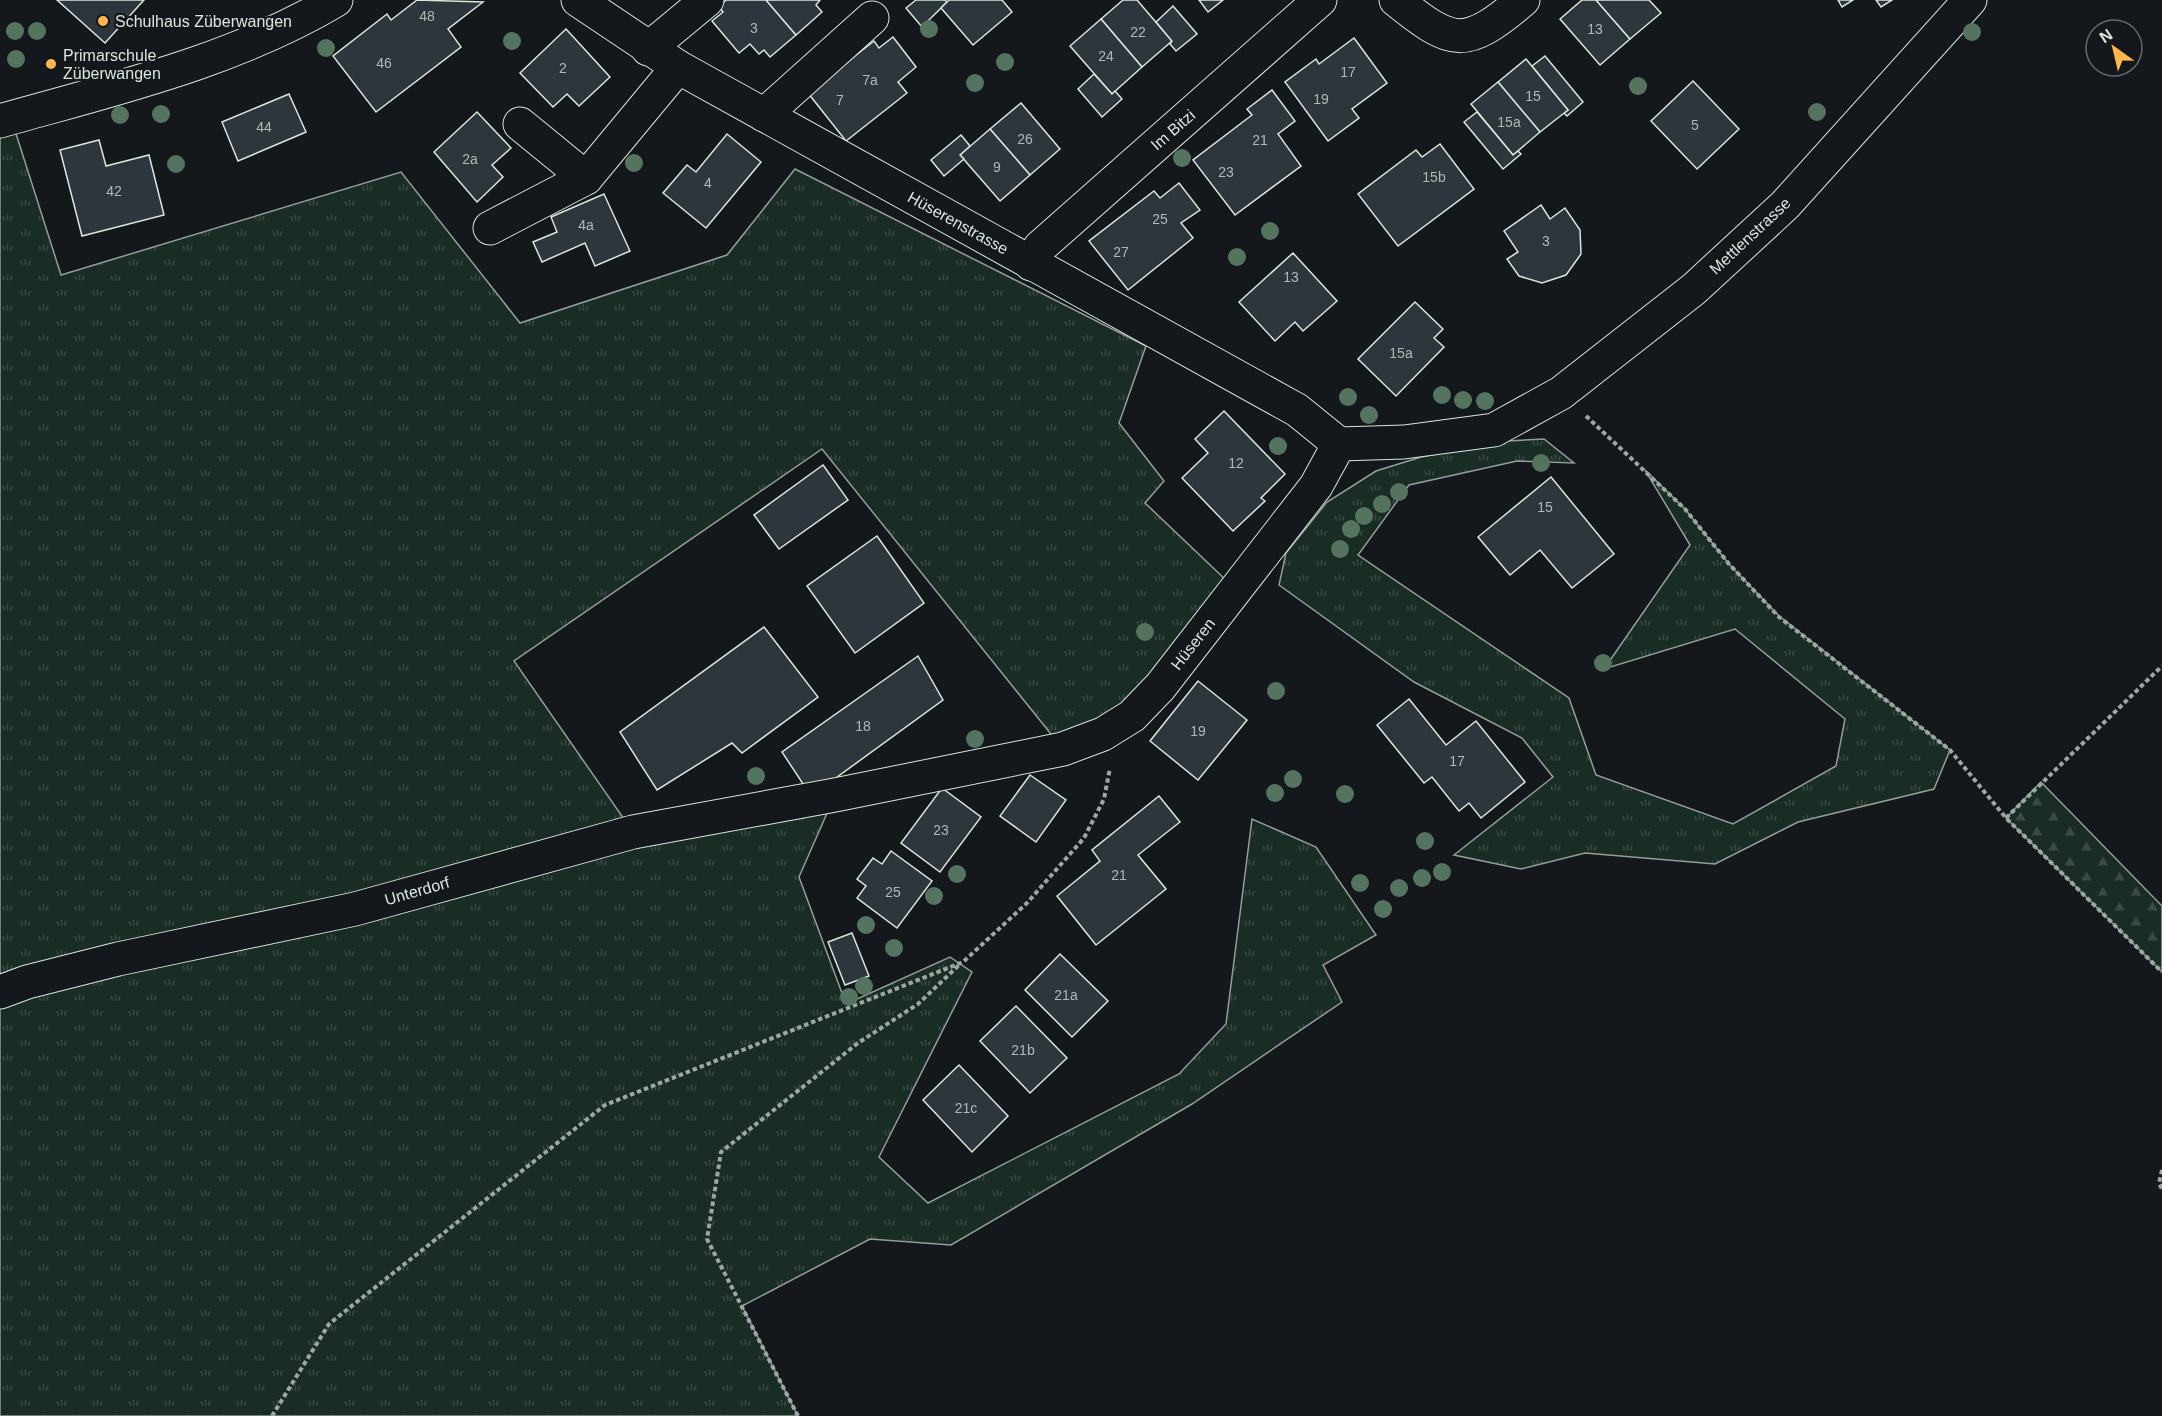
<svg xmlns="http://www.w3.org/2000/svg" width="2162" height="1416" font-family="Arial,sans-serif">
<defs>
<pattern id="grass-tufts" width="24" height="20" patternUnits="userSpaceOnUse" patternTransform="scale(1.5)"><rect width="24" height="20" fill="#1a2d24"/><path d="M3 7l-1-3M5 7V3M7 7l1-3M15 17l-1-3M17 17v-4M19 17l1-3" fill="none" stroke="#3b4b43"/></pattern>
<pattern id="forest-firs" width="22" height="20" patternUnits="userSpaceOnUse" patternTransform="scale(1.5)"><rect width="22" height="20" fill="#1a2d24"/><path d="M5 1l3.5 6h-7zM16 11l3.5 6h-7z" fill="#3b4b43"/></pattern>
</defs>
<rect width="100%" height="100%" fill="#14181c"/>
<!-- grass -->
<g fill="url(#grass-tufts)" stroke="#939e99" stroke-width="1.5">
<path d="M11 118 61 275 401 172 520 323 727 255 795 169 1146 346 1119 423 1164 481 1145 503 1228 582 1103 734 1063 749 822 449 514 661 633 832 835 795 799 877 846 1004 950 957 972 972 879 1157 928 1203 1179 1074 1226 1024 1252 819 1316 847 1376 935 1323 965 1342 1002 1192 1104 951 1245 870 1239 742 1306 798 1416H0V121Z"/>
<path d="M1544 439 1574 463 1517 461 1409 485 1358 555 1569 698 1596 775 1733 824 1836 766 1845 719 1735 629 1604 669 1690 545 1645 470 1685 509 1729 564 1779 616 1950 750 1934 789 1798 822 1715 864 1585 853 1521 869 1454 855 1553 777 1522 738 1414 682 1279 585 1286 553 1327 502 1376 471 1421 457 1508 441Z"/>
</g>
<!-- forest -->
<path fill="url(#forest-firs)" stroke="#939e99" stroke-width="1.5" d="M2041 782 2162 906V972L2006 818Z"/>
<!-- building -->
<g fill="#2c363c" stroke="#d8e6dc" stroke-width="1.5">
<path d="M57 0H144L105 43Z"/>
<path d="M417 0 483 2 448 29 461 47 376 112 333 56 387 14 391 20Z"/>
<path d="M726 0H766L796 35 770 57 764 50 759 54 750 44 739 53 712 21 723 12 719 7Z"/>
<path d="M766 0H820L816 5 822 12 796 35Z"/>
<path d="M916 0H945L947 2 922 27 906 8Z"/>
<path d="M949 0H1002L1012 12 973 45 941 8Z"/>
<path d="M1123 0H1137L1172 41 1142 67 1101 19Z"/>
<path d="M1199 0H1223L1208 12Z"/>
<path d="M1582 0H1596L1630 39 1600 65 1560 19Z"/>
<path d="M1596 0H1649L1661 13 1630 39Z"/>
<path d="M1838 0H1853L1842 7Z"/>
<path d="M1876 0H1892L1881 7Z"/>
<path d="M1173 6 1197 34 1176 51 1170 44 1172 41 1156 22Z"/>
<path d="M1101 19 1142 67 1112 94 1070 46Z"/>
<path d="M566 29 610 77 579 106 567 94 553 107 520 73Z"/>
<path d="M893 37 916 67 898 82 907 93 846 141 808 93 874 41 879 48Z"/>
<path d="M1354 38 1387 83 1352 109 1359 118 1328 141 1285 82 1316 59 1319 64Z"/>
<path d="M1545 56 1583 102 1567 116 1564 113 1568 110 1532 66Z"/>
<path d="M1526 59 1568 110 1540 132 1498 82Z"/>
<path d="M1094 74 1112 94 1115 91 1122 99 1102 117 1078 89Z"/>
<path d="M1693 81 1739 129 1697 169 1651 121Z"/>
<path d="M1498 82 1540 132 1513 155 1471 104Z"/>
<path d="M1272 90 1295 121 1278 134 1301 166 1235 215 1193 160 1252 115 1247 109Z"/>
<path d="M289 94 306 132 238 161 222 122Z"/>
<path d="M1021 103 1060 149 1030 175 990 129Z"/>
<path d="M477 112 511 148 492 165 503 177 477 202 434 152Z"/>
<path d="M1477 112 1513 155 1518 151 1521 154 1503 169 1464 122Z"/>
<path d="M990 129 1030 175 1000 201 960 155Z"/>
<path d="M727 134 761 162 706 228 663 193 687 165 696 172Z"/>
<path d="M961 135 970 146 960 155 964 159 944 176 931 160Z"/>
<path d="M99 140 106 166 149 155 164 215 82 236 60 150Z"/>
<path d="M1440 144 1474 189 1398 246 1358 194 1416 150 1422 157Z"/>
<path d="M1179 183 1200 210 1181 223 1193 238 1128 290 1089 241 1154 191 1160 198Z"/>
<path d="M604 194 630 251 595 266 585 243 542 262 533 242 557 232 551 217Z"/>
<path d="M1541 205 1550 219 1565 208 1580 230 1581 254 1566 275 1542 283 1519 276 1507 259 1518 252 1504 231Z"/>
<path d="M1293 253 1337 301 1303 331 1295 322 1275 341 1239 302Z"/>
<path d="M1415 302 1443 329 1434 338 1444 347 1396 396 1358 359Z"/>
<path d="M1224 411 1285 474 1261 498 1265 501 1233 531 1182 478 1208 453 1195 439Z"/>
<path d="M823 465 848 500 779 549 754 515Z"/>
<path d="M1551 477 1614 554 1572 588 1540 550 1510 575 1478 537Z"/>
<path d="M877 536 924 603 855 653 807 586Z"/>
<path d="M764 627 818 697 742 753 732 743 657 790 620 732Z"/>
<path d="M918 656 943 700 811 796 782 752Z"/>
<path d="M1198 681 1247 720 1198 780 1150 741Z"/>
<path d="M1409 699 1446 745 1476 721 1525 782 1481 818 1469 803 1459 811 1432 777 1424 783 1377 725Z"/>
<path d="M1030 775 1066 800 1036 842 1000 816Z"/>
<path d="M942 788 981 817 940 872 901 843Z"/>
<path d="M1159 796 1180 822 1138 855 1166 889 1096 945 1057 896 1100 861 1092 850Z"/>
<path d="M891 851 932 881 897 928 857 898 866 886 857 879 873 858 882 864Z"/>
<path d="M852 933 869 976 845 985 828 942Z"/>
<path d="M1060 954 1108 1001 1072 1037 1025 990Z"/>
<path d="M1016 1006 1067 1058 1030 1093 980 1041Z"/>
<path d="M959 1065 1008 1116 972 1152 923 1100Z"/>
</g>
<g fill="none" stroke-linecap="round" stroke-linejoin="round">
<!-- minor casing -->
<g stroke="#d8e6dc" stroke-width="35">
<g id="minor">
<path d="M578 0 678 67 1297 410 1339 444"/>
<path d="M1396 0C1453 46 1465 49 1523 0"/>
<path d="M648 49 707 0"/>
<path d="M764 115 872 18"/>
<path d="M0 121C113 89 234 61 336 0"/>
<path d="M520 124 586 178"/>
<path d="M490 228 586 178 678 67"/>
<path d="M1031 264 1040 247 1320 0"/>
<path d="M0 992 27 982 118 959 355 909 633 832 835 795 1063 749 1103 734 1132 716 1160 687 1316 486 1339 444 1404 442 1494 430 1561 393 1694 289 1785 205 1970 0"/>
</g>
</g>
<!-- path -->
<g stroke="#9da8a2" stroke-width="4" stroke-dasharray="4.5 3" stroke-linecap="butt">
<path d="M1586 416 1685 509 1729 564 1779 617 1950 750 2006 818 2162 972"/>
<path d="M2006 818 2162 666"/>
<path d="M2162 1170 2159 1183 2162 1189"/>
<path d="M272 1416 329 1324 605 1105 963 962 1027 903 1084 838 1104 799 1110 768"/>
<path d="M798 1416 707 1239 721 1152 858 1043 918 1004 959 965"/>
</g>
<!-- minor -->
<use href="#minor" stroke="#14181c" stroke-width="33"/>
</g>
<!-- trees -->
<g fill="#55745f">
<circle cx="929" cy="29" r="9"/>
<circle cx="15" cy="31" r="9"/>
<circle cx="37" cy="31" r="9"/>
<circle cx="1972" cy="32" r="9"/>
<circle cx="512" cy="41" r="9"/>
<circle cx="326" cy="48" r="9"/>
<circle cx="16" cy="59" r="9"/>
<circle cx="1005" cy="62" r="9"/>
<circle cx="975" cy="83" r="9"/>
<circle cx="1638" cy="86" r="9"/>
<circle cx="1817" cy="112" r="9"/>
<circle cx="161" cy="114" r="9"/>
<circle cx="120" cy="115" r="9"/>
<circle cx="1182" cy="158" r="9"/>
<circle cx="634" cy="163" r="9"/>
<circle cx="176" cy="164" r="9"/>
<circle cx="1270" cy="231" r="9"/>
<circle cx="1237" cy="257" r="9"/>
<circle cx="1442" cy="395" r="9"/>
<circle cx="1348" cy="397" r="9"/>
<circle cx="1463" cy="400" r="9"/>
<circle cx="1485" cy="401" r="9"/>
<circle cx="1369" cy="415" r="9"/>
<circle cx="1278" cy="446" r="9"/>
<circle cx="1541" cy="463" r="9"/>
<circle cx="1399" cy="492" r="9"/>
<circle cx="1382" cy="504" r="9"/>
<circle cx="1364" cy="516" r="9"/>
<circle cx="1351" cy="529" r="9"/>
<circle cx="1340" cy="549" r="9"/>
<circle cx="1145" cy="632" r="9"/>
<circle cx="1603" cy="663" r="9"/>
<circle cx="1276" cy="691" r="9"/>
<circle cx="975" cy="739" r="9"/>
<circle cx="756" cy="776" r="9"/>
<circle cx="1293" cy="779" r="9"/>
<circle cx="1275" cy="793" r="9"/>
<circle cx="1345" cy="794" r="9"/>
<circle cx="1425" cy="841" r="9"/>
<circle cx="1442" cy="872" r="9"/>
<circle cx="957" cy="874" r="9"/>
<circle cx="1422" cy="878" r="9"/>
<circle cx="1360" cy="883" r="9"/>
<circle cx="1399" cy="888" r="9"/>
<circle cx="934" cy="896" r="9"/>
<circle cx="1383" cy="909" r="9"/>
<circle cx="866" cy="925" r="9"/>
<circle cx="894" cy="948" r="9"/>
<circle cx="864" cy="986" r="9"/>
<circle cx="849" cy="997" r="9"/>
</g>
<!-- markers -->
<g fill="#ffb74d" stroke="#14181c" stroke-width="2">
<circle cx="103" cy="21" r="6"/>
<circle cx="51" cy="64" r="6"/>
</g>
<g text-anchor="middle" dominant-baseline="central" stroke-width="4.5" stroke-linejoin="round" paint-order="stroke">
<!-- number labels -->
<g font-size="14" fill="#adbab4">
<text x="427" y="16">48</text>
<text x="754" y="28">3</text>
<text x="1595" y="29">13</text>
<text x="1138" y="32">22</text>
<text x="1106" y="56">24</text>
<text x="384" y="63">46</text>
<text x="563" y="68">2</text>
<text x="1348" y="72">17</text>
<text x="870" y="80">7a</text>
<text x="1533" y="96">15</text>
<text x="1321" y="99">19</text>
<text x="840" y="100">7</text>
<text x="1509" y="122">15a</text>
<text x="1695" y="125">5</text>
<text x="264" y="127">44</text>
<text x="1025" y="139">26</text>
<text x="1260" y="140">21</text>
<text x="470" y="159">2a</text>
<text x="997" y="167">9</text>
<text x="1226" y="172">23</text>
<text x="1434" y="177">15b</text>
<text x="708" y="183">4</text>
<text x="114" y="191">42</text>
<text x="1160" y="219">25</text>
<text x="586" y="225">4a</text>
<text x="1546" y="241">3</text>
<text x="1121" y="252">27</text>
<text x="1291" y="277">13</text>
<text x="1401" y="353">15a</text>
<text x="1236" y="463">12</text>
<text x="1545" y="507">15</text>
<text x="863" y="726">18</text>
<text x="1198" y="731">19</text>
<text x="1457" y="761">17</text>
<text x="941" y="830">23</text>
<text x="1119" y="875">21</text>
<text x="893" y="892">25</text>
<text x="1066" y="995">21a</text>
<text x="1023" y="1050">21b</text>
<text x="966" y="1108">21c</text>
</g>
<!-- poi labels -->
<g font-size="16" fill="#d8e6dc" stroke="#14181c" text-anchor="start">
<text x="115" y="21">Schulhaus Züberwangen</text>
<text x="63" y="55">Primarschule<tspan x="63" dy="18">Züberwangen</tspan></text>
</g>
<!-- street labels -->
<g font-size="16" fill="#d8e6dc" stroke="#14181c">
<text transform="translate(1173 130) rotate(-41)">Im Bitzi</text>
<text transform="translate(958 223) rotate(29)">Hüserenstrasse</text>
<text transform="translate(1750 236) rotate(-43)">Mettlenstrasse</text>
<text transform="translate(1193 644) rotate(-52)">Hüseren</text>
<text transform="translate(417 891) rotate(-16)">Unterdorf</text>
</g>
</g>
<!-- north arrow -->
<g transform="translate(2114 48) rotate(326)"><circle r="28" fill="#14181c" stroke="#626a69" stroke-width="1.5"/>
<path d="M0-4.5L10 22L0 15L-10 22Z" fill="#ffb74d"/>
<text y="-9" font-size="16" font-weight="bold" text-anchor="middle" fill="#d8e6dc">N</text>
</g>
</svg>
